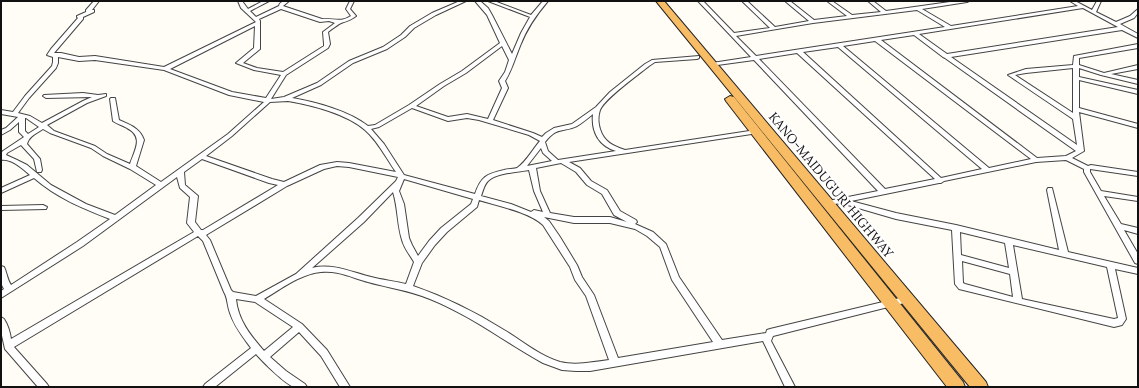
<svg xmlns="http://www.w3.org/2000/svg" width="1139" height="388" font-family="Lora,serif">
<rect width="100%" height="100%" fill="#fffdf5"/>
<g fill="none" stroke-linecap="round" stroke-linejoin="round">
<!-- minor casing -->
<g stroke="#444" stroke-width="2">
<g id="minor">
<path d="M94 1H99L92 10H94V12L83 17V19L54 53H61L79 57 95 56 164 67 256 22 241 8 238 1H242L248 9 263 1H269L250 11 256 17 279 6C280 1 285 1 289 1L283 6 322 19C334 18 340 23 351 16L346 9 350 1H354L350 9 356 16C351 20 347 21 341 23 337 25 332 29 328 32L330 44 328 48 286 75 271 99 284 97 317 83 349 61 383 47 401 35 410 26 432 13 460 1H466L436 15 414 28 405 37 387 49 353 63 321 85 292 98C316 102 349 111 368 126L375 125 409 105 440 84 462 71 500 43 487 15 475 1H480L488 8 492 15 512 54 521 33 530 17 488 1H494L531 15 543 1H548C536 15 527 28 520 46 515 58 512 70 505 81L508 88 493 120 533 133 542 137 546 133 554 128 572 124 596 107 610 92 645 64 652 60 699 56V58L697 59 655 62 649 66C638 75 605 98 600 110 598 116 598 123 600 129 604 142 613 146 625 150L756 130 759 132 758 133 569 162 580 168 591 181 607 190 620 211 636 220 637 222 635 224 653 232 666 244 679 277 722 340 766 333 767 330 770 329 908 296 911 297 912 299 911 301 908 302 773 336 771 341 795 387H785L763 341 590 371H576L562 370 543 363C505 342 470 315 430 299 409 290 389 288 368 282 353 278 337 270 321 272 300 274 281 289 264 299L302 324 327 350 350 387H340L321 356 299 332 270 357 286 371 305 384 307 387C303 387 298 388 294 387 285 384 263 362 256 354L215 387H203L205 384 251 348C243 337 234 326 230 313 227 305 228 299 224 292L203 241 198 236 14 347 47 384 49 387H38L5 349 1 331V317L4 319C8 325 10 332 11 339L194 232 187 223 190 197 180 188 177 177 83 246 1 298V291L4 289 1 283V266L4 267C7 273 7 279 11 285L77 242 110 219C82 208 57 198 34 178L1 193V188L30 175C23 169 11 158 1 160V153L3 151 24 137 19 132V122L10 130 1 135V130L6 128 18 117 1 114V110L13 112 25 96 52 66 53 62V57L47 55 51 49 78 18 77 17V16L86 12V10ZM281 9 320 22 329 21 335 23 323 32 324 44V46L283 72 257 68 243 63 260 49V21L259 19ZM255 26 254 48 236 63 254 70 281 75 266 98 232 92 170 69ZM502 46 509 60 505 72 499 81 502 88 488 119 467 114 448 117 416 106 444 86 466 73ZM58 57 79 61 95 60 164 70 229 95 264 102 228 134 161 182 136 166 144 140C140 128 130 125 119 120L115 98H111L110 99 113 121C117 124 122 125 127 128 144 137 135 149 130 164L107 154 95 146 54 131 47 125 87 103 106 96V94L98 95 83 93 44 95 43 96 46 98 92 97 83 101 42 123 30 116 18 113 29 98 56 68 58 63ZM288 101C312 105 347 114 365 130 378 141 386 158 396 172L349 163 337 162 320 165 284 182 272 179 206 156 232 136 270 102ZM412 108 448 121 467 118 479 120 529 135 540 141C533 149 526 162 517 168 514 169 508 169 504 170 486 174 481 177 475 194L404 175 384 144 371 129 379 127ZM593 114C591 132 599 146 616 151L558 160 548 151 545 142C558 126 562 133 577 126 582 123 588 118 593 114ZM25 118H26L39 127 28 134 25 131ZM43 129 50 133 91 148 103 156 130 169 156 185 115 215 86 204 51 185 27 165 17 160 6 155 7 153 21 145 34 159 37 172H41L42 170 40 159 27 144C29 136 37 133 43 129ZM541 148 543 153 552 161 527 166ZM202 159 269 183 278 185 203 230H201L195 222 198 196 185 185 184 172ZM561 163 576 172 587 185 602 194 614 215 627 222 610 217H574L550 213 540 191 536 168ZM337 166 349 167 398 177 396 181 358 218 296 274 256 296 233 292 231 290 210 240 206 235 287 186 324 169ZM529 170 534 191 543 212 534 210 531 212 511 204 481 196C483 191 484 185 488 181 496 173 518 172 529 170ZM404 179 473 199 471 204 441 228 429 241 418 256 412 245 409 238 404 204 399 191ZM393 192C398 208 397 224 402 240 404 248 410 255 414 262L406 284C394 281 382 280 371 277 351 272 333 263 312 268L364 222ZM479 200C498 206 529 212 543 225L570 267 575 280 586 296 609 360C593 362 576 366 560 362 540 356 522 341 504 330 475 312 445 297 413 286L422 263 435 245 447 232 477 207ZM544 217 574 223H610L635 229 647 236 660 247 672 280 713 342 618 358 594 295 582 277 577 265 560 237 549 221ZM236 299 255 302 293 327 264 351C250 335 238 320 236 299Z"/>
<path d="M698 1H703L734 33 770 28 742 1H747L775 27 809 21 785 1H790L814 20 847 16 827 1H832L852 15 881 12 868 1H873L886 11 957 1H969L967 2 922 9 951 26 1078 6 1070 1H1075L1092 10 1097 1H1101L1096 12 1116 22 1130 16 1138 9V13L1134 18 1120 24 1138 34V38L1122 30 951 57 1077 145 1073 119 1008 75 1026 69 1073 65 1074 56 1138 44V48L1079 58V65L1104 73 1138 65V69L1111 74 1138 80V84L1101 75 1079 68V77L1138 90V94L1079 80V108L1138 124V128L1079 112 1084 151 1072 158 1088 166 1091 165 1138 172V176L1090 169V172L1101 191 1138 197V201L1104 196 1121 224 1138 228V234L1124 230 1138 254V264L1135 263 1084 172V169L1066 160 1036 162 944 181 941 183H939L851 201 896 213 956 225 1059 250 1047 190 1048 188H1052L1068 252 1138 268V274L1115 269 1126 319 1122 325 1114 327 959 289 955 284 952 230 896 219 841 203 828 205H825L824 203 825 201H828L878 191 754 60 710 66V64L712 63 751 57ZM1083 8 1118 27 947 54 919 34ZM917 10 945 27 756 56 736 36 813 23ZM914 35 943 57 945 58 1076 151 1066 156 1037 158 881 40ZM875 41 1031 159 989 168 843 46ZM838 47 982 169 941 178 803 52ZM797 53 935 179 885 189 759 59ZM1073 68V113L1015 75 1026 73ZM960 232 1005 243 1009 268 961 255ZM1013 245 1107 267 1118 318 1114 319 1022 299ZM962 261 1010 274 1013 297 965 284 963 283Z"/>
<path d="M43 205 47 207 46 209 1 210V206Z"/>
</g>
</g>
<!-- trunk casing -->
<g stroke="#222" stroke-width="2">
<g id="trunk">
<path d="M656 1H664L986 382 988 387H970Z"/>
<path d="M730 96 734 97 963 382 965 387H947L726 101 725 99Z"/>
</g>
</g>
<!-- minor -->
<use href="#minor" fill="#fff" fill-rule="evenodd"/>
<!-- trunk -->
<use href="#trunk" fill="#f7bc64" fill-rule="evenodd"/>
</g>
<g text-anchor="middle" dominant-baseline="central" stroke-width="4" stroke-linejoin="round" paint-order="stroke">
<!-- street labels -->
<g font-size="13" fill="#111" stroke="#fff">
<text transform="translate(831 185) rotate(50)">KANO-MAIDUGURI HIGHWAY</text>
</g>
</g>
<!-- border -->
<rect width="1139" height="388" fill="none" stroke="#111111" stroke-width="4"/>
</svg>
